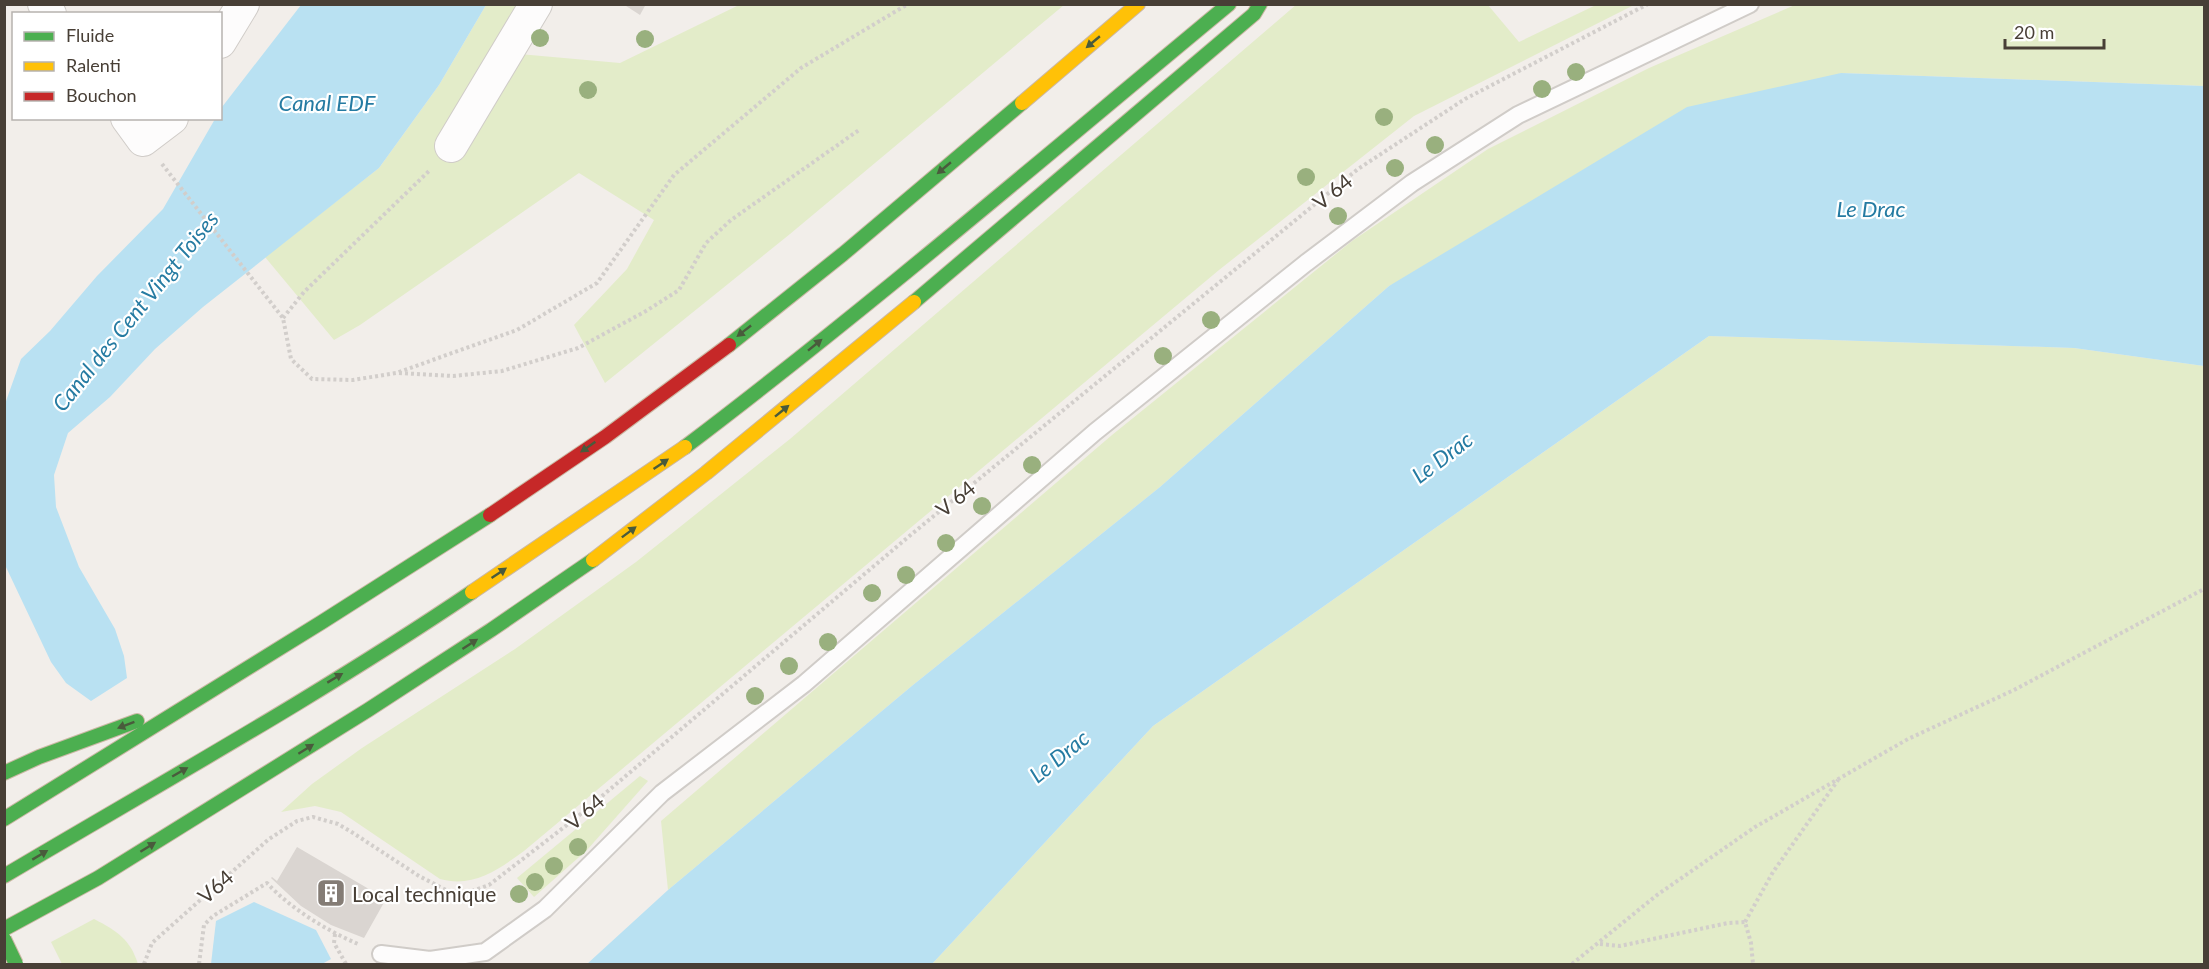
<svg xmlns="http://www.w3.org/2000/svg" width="2209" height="969" font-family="Lato,sans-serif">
<rect width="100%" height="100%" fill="#f2eeea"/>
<!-- green -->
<g fill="#e3ecc9">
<path d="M1297 4 1488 5 1519 42 1596 5H1634L1414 116 1219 270 524 851C498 870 473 888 440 879L341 812 315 806 281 812 312 784 362 748 515 649 636 562 790 439Z"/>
<path d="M486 5H534L507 53 620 63 739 5H1064L790 234 605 383 574 325 627 269 654 220 579 173 360 325 334 340 265 257 379 168 439 85Z"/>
<path d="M1795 5H2204V86L1841 73 1389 286 1160 487 913 685 668 890 661 821 1112 435 1352 241 1488 149 1649 68Z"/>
<path d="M1709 336 2074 348 2204 366V964H932L1153 726Z"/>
<path d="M640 776 648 781 587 850 534 897 517 878Z"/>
<path d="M94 919C117 931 130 939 138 964H62L51 942Z"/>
</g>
<!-- water -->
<g fill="#b9e1f2">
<path d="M301 5H486L439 85 379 168 203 307 155 349 110 397 68 433 54 475 56 507 79 567 115 629 124 656 127 678 91 701 66 683 51 662 5 565V404L21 359 50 331 97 276 163 209 215 119 220 118 222 107Z"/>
<path d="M1841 73 2204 86V366L2074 348 1709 336 1153 726 932 964H587L668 890 913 685 1160 487 1389 286 1687 107Z"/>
<path d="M254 902 316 930 331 959 322 964H211L216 921Z"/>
</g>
<!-- building -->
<g fill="#dad5d1">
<path d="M623 4H646L640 15Z"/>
<path d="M297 847 386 899 364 938 331 925 301 906 271 878 272 877 277 881Z"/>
</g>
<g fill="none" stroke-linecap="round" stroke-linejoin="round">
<!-- lane casing -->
<g stroke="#d0ccc8" stroke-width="20">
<path id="lane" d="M381 954 430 960 485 952 545 909 662 793 804 684 1095 432 1306 263 1412 183 1518 115 1750 4"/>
</g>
<!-- street casing -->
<g stroke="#d0ccc8" stroke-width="34">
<g id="street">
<path d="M44 4 50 14"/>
<path d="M220 42 243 4"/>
<path d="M127 118 143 140 172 118"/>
<path d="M451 146 536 4"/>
</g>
</g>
<!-- fast casing -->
<g stroke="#cbb8a4" stroke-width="16">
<g id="fast">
<path d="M914 302 1254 14 1260 4"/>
<path d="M729 345 843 254 1022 103"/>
<path d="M685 447C871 306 1049 153 1229 4"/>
<path d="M4 773 39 757 137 721"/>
<path d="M4 819 322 622 490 515"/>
<path d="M4 876C161 783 321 694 472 592"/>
<path d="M4 929 98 878 368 710 491 630 593 560"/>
</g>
</g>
<!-- slow casing -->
<g stroke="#cbb8a4" stroke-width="16">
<g id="slow">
<path d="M1022 103 1138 4"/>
<path d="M593 560 706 473 914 302"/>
<path d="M472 592 685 447"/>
</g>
</g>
<!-- jam casing -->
<g stroke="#cbb8a4" stroke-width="16">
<path id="jam" d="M490 515 605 437 729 345"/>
</g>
<!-- path -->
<g stroke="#d2cecb" stroke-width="4" stroke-dasharray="3 3" stroke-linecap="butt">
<path d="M162 164 283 318 291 359 312 379 353 380 396 373 517 330 597 283 674 175 801 68 908 4"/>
<path d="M283 318 304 292 430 170"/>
<path d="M399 373 453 376 502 371 578 348 646 311 679 290 706 243 731 220 859 130"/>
<path d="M1745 922 1773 872 1838 780"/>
<path d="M335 934 334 943 346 964"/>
<path d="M1600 944 1620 946 1728 923 1745 922 1751 943 1753 964"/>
<path d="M144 964 152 943 269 839 297 821 313 817 338 824 350 831 419 876 446 890 455 893H466L489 885 576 818 913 533 1358 169 1465 99 1648 4"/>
<path d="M199 964 204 925 213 916 267 883C291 909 326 930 358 944"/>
<path d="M1572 964 1657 895 1755 827 1908 739 2014 690 2204 589"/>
</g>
<!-- lane -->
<use href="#lane" stroke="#fdfcfc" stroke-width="16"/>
<!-- street -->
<use href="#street" stroke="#fdfcfc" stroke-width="32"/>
<!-- fast -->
<use href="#fast" stroke="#4caf50" stroke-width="14"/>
<!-- slow -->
<use href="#slow" stroke="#ffc107" stroke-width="14"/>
<!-- jam -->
<use href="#jam" stroke="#c62828" stroke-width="14"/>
<!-- fast-bridge casing -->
<g stroke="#cbb8a4" stroke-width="16" stroke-linecap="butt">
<path id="fast-bridge" d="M4 939 16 964"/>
</g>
<!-- fast-bridge -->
<use href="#fast-bridge" stroke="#4caf50" stroke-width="14"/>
</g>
<!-- trees -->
<g fill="#99b07e">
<circle cx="540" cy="38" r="9"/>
<circle cx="645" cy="39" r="9"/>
<circle cx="1576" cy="72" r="9"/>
<circle cx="1542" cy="89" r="9"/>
<circle cx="588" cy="90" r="9"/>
<circle cx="1384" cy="117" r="9"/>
<circle cx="1435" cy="145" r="9"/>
<circle cx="1395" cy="168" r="9"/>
<circle cx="1306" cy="177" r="9"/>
<circle cx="1338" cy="216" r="9"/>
<circle cx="1211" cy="320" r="9"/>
<circle cx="1163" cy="356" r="9"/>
<circle cx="1032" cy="465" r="9"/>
<circle cx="982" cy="506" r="9"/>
<circle cx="946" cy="543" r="9"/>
<circle cx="906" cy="575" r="9"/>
<circle cx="872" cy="593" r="9"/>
<circle cx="828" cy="642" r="9"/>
<circle cx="789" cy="666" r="9"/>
<circle cx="755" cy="696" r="9"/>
<circle cx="578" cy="847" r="9"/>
<circle cx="554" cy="866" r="9"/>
<circle cx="535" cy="882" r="9"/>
<circle cx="519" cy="894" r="9"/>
</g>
<!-- one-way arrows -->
<defs><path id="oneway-solid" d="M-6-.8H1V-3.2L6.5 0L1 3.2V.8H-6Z" transform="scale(1.5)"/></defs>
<g fill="#495b3c">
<use href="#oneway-solid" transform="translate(1093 42) rotate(140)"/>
<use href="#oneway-solid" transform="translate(944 168) rotate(140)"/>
<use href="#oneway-solid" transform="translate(744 331) rotate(142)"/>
<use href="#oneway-solid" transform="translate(815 345) rotate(-39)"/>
<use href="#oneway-solid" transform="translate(782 411) rotate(-39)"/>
<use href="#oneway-solid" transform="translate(588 447) rotate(145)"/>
<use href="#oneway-solid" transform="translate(661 464) rotate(-34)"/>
<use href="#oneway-solid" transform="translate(629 532) rotate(-37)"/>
<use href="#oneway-solid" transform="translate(499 573) rotate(-34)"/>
<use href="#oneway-solid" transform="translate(470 644) rotate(-33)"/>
<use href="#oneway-solid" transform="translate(335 678) rotate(-31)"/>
<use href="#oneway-solid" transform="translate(126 725) rotate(159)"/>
<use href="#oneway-solid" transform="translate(306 749) rotate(-32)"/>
<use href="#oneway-solid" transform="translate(180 772) rotate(-30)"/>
<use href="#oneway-solid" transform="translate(148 847) rotate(-32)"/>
<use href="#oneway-solid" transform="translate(40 855) rotate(-31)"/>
</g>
<!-- icons -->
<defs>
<g id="building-square" transform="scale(1.5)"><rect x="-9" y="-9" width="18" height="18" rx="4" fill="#847c75" stroke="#fff"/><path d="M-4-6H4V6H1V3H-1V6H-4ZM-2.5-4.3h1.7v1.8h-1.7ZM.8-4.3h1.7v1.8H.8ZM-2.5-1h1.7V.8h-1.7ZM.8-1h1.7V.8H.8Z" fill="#fff"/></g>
</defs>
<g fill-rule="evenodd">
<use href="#building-square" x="331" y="893"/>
</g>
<g text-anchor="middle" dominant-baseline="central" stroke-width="4.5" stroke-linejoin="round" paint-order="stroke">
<!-- street labels -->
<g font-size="21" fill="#483f36" stroke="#fff">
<text transform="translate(1332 191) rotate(-39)">V 64</text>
<text transform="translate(955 498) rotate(-39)">V 64</text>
<text transform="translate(584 811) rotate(-40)">V 64</text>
<text transform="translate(215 886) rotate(-41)">V64</text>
</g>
<!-- poi labels -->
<g font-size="21" fill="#483f36" stroke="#fff" text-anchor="start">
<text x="352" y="893">Local technique</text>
</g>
<!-- water labels -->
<g font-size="22" font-style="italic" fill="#257ba2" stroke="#fff">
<text x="327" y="102">Canal EDF</text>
<text x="1871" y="208">Le Drac</text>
<text transform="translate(135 311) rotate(-51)">Canal des Cent Vingt Toises</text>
<text transform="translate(1442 457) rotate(-37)">Le Drac</text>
<text transform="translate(1059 756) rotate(-39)">Le Drac</text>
</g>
</g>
<!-- border -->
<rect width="2209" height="969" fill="none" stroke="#483f36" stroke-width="12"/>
<!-- legend -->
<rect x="12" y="12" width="210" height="108" fill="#ffffff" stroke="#b6b2af" stroke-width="1.5"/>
<rect x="24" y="32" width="30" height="9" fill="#4caf50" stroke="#b6b2af" stroke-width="1.5"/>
<text x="66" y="42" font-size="18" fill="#483f36">Fluide</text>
<rect x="24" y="62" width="30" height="9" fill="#ffc107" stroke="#b6b2af" stroke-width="1.5"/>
<text x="66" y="72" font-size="18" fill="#483f36">Ralenti</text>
<rect x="24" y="92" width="30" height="9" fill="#c62828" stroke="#b6b2af" stroke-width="1.5"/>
<text x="66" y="102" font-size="18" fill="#483f36">Bouchon</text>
<!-- scale -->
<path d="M2005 39v9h99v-9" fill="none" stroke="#483f36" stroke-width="3"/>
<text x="2014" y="39" font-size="18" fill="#483f36" stroke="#ffffff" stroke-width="4.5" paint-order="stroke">20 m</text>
</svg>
